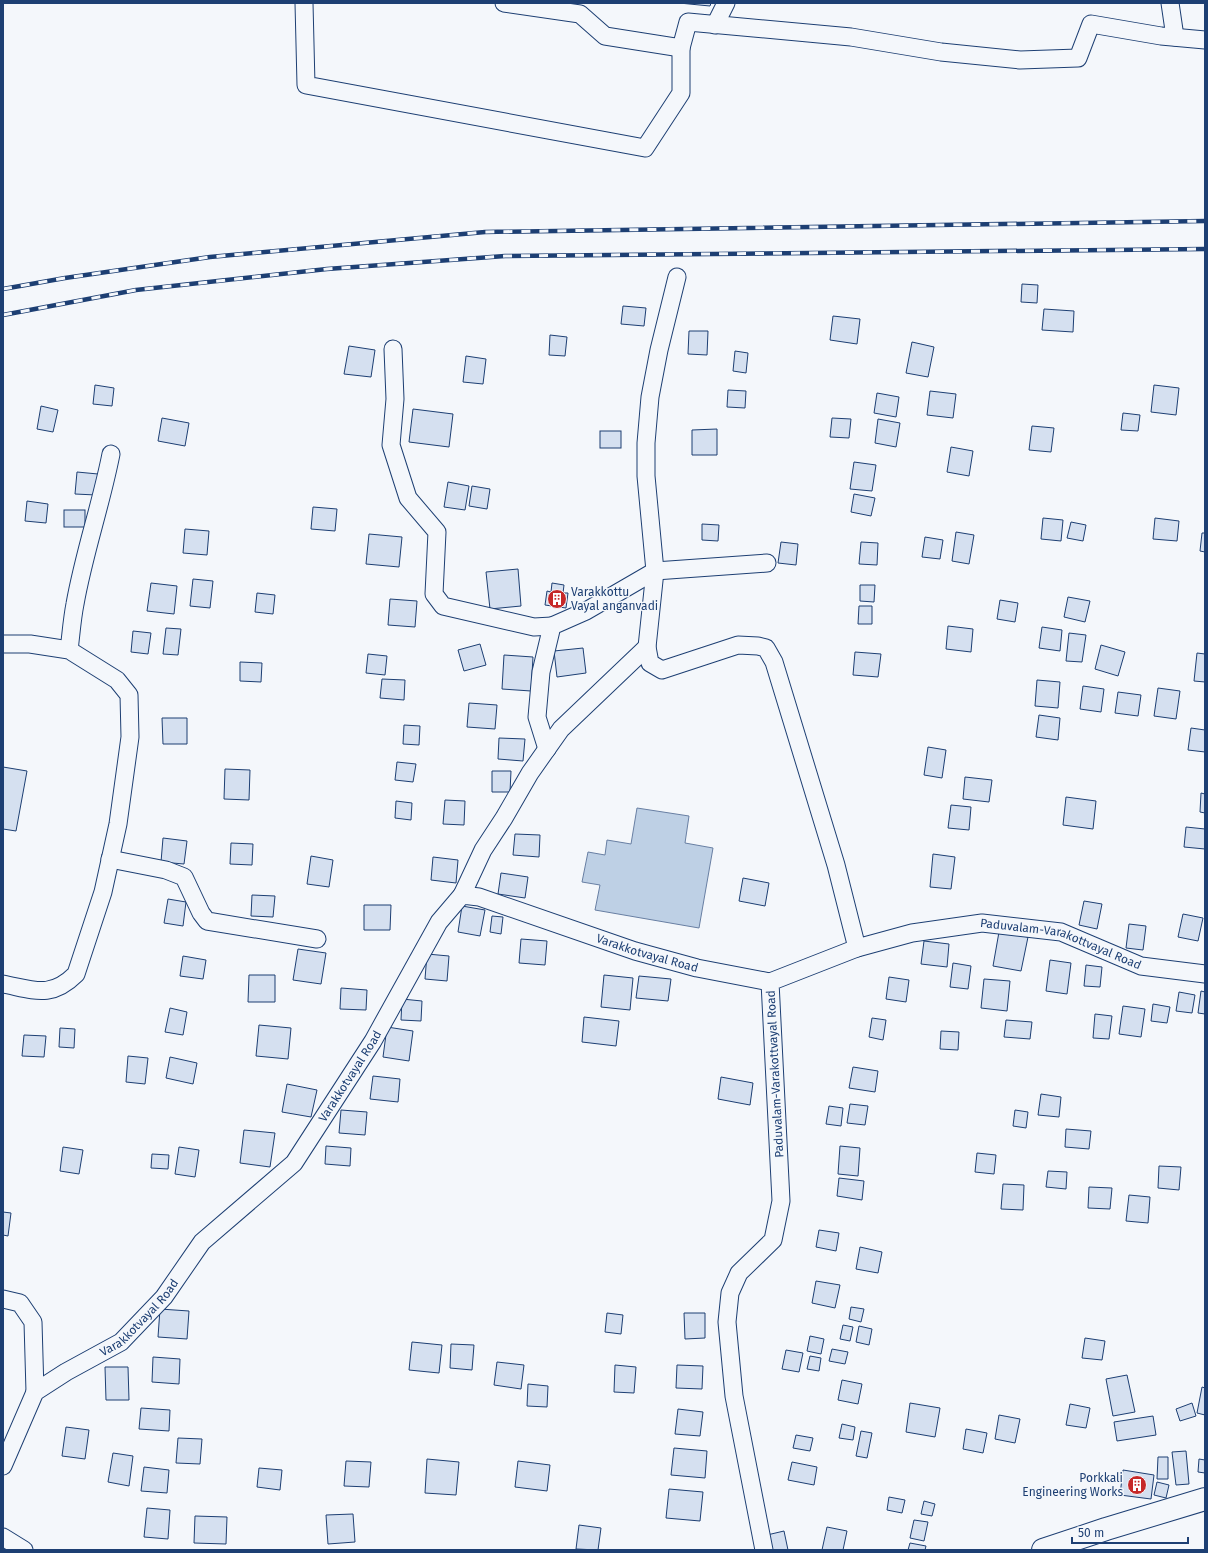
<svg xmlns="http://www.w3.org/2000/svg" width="1208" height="1553" font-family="'Fira Sans',sans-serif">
<rect width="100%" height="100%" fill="#f4f7fb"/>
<!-- water -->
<path fill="#bed0e5" stroke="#687fa3" d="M637 808 689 816 685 843 713 848 699 928 595 910 600 885 582 882 588 852 605 855 607 840 631 844Z"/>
<!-- building -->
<g fill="#d5e0f0" stroke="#1d3f73">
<path d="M679 3H711L710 6Z"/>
<path d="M1022 284 1038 285 1037 303 1021 302Z"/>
<path d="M623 306 646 308 644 326 621 324Z"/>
<path d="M1044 309 1074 311 1073 332 1042 330Z"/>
<path d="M833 316 860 319 857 344 830 340Z"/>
<path d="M689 331H708L707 355 688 354Z"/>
<path d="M550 335 567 337 565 356 549 355Z"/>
<path d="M912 342 934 347 928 377 906 373Z"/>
<path d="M349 346 375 350 371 377 344 374Z"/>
<path d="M735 351 748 353 746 373 733 371Z"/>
<path d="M466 356 486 359 483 384 463 382Z"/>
<path d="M95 385 114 388 112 406 93 404Z"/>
<path d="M1154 385 1179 388 1176 415 1151 412Z"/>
<path d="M728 390 746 391 745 408 727 407Z"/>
<path d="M930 391 956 394 953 418 927 415Z"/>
<path d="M877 393 899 397 896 417 874 413Z"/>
<path d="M41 406 58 410 53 432 37 429Z"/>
<path d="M413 409 453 414 449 447 409 442Z"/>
<path d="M1123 413 1140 415 1138 431 1121 430Z"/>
<path d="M162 418 189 423 185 446 158 441Z"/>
<path d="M832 418 851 419 849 438 830 437Z"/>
<path d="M878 419 900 423 896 447 875 443Z"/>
<path d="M1032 426 1054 428 1051 452 1029 450Z"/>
<path d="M717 429V455H692V430Z"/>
<rect x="600" y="431" width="21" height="17"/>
<path d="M951 447 973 451 969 476 947 472Z"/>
<path d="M854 462 876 465 872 491 850 489Z"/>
<path d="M77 472 98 474 96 495 75 494Z"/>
<path d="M448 482 469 486 465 510 444 507Z"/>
<path d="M472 486 490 489 487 509 469 506Z"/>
<path d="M854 494 875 498 871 516 851 512Z"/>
<path d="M27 501 48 504 46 523 25 521Z"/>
<path d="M313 507 337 509 335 531 311 529Z"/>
<rect x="64" y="510" width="21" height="17"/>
<path d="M1043 518 1063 520 1061 541 1041 539Z"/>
<path d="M1155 518 1179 521 1177 541 1153 539Z"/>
<path d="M1071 522 1086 525 1083 541 1067 538Z"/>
<path d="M702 524 719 525 718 541 702 540Z"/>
<path d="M185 529 209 531 207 555 183 553Z"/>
<path d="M956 532 974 535 969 564 952 561Z"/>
<path d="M1202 533H1205V552L1200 551Z"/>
<path d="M369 534 402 537 399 567 366 564Z"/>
<path d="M925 537 943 540 940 559 922 557Z"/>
<path d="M781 542 798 544 796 565 778 563Z"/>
<path d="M861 542 878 543 877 565 859 564Z"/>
<path d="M518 569 521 606 490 609 486 572Z"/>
<path d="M193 579 213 581 210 608 190 606Z"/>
<path d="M151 583 177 586 174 614 147 611Z"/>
<path d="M552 583 564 585 563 593H568L566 608 545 605 547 591 551 592Z"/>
<path d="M860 585H875L874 602 860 601Z"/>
<path d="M257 593 275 595 273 614 255 612Z"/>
<path d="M1068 597 1090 601 1085 622 1064 617Z"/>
<path d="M390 599 417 601 415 627 388 625Z"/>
<path d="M1000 600 1018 603 1015 622 997 619Z"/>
<path d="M859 606H872V624H858Z"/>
<path d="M948 626 973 629 971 652 946 649Z"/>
<path d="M1042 627 1062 630 1060 651 1039 648Z"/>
<path d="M166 628 181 629 178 655 163 654Z"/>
<path d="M133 631 151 633 148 654 131 652Z"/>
<path d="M1069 633 1086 635 1082 662 1066 661Z"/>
<path d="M480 644 486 665 464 671 458 650Z"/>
<path d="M1101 645 1125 652 1118 676 1095 669Z"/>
<path d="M583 648 586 673 557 677 554 651Z"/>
<path d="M855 652 881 654 878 677 853 675Z"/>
<path d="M1197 653 1205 654V682L1194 681Z"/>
<path d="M368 654 387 656 385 675 366 673Z"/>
<path d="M504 655 533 657 531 691 502 689Z"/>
<path d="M240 662 262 663 261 682 240 681Z"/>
<path d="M382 679 405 680 404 700 380 698Z"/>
<path d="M1037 680 1060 682 1058 708 1035 706Z"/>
<path d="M1083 686 1104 689 1101 712 1080 709Z"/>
<path d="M1158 688 1180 691 1176 719 1154 716Z"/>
<path d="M1118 692 1141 695 1138 716 1115 713Z"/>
<path d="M469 703 497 705 495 729 467 727Z"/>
<path d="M1039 715 1060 718 1058 740 1036 737Z"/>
<path d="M162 718H187V744H163Z"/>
<path d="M404 725 420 726 419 745 403 744Z"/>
<path d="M1191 728 1205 730V752L1188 750Z"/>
<path d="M499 738 525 739 523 761 498 759Z"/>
<path d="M928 747 946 750 942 778 924 775Z"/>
<path d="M397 762 416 764 413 782 395 780Z"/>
<path d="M3 767 27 771 16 831 3 829Z"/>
<path d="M225 769 250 770 249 800 224 799Z"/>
<path d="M492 771H511L510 792H492Z"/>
<path d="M965 777 992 780 989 802 963 799Z"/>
<path d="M1201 793 1205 794V813L1200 812Z"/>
<path d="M1066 797 1096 801 1093 829 1063 825Z"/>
<path d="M445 800 465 801 464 825 443 824Z"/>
<path d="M396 801 412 803 411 820 395 818Z"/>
<path d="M951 805 971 807 969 830 948 828Z"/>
<path d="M1186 827 1205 829V849L1184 847Z"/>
<path d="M515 834 540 835 539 857 513 855Z"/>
<path d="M163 838 187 841 184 864 161 862Z"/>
<path d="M231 843 253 844 252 865 230 864Z"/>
<path d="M933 854 955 857 951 889 930 887Z"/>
<path d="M311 856 333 860 329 887 307 884Z"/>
<path d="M433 857 458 860 456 883 431 880Z"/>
<path d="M501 873 528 877 525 898 498 894Z"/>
<path d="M743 878 769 883 765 906 739 901Z"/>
<path d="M252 895 275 896 273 917 251 916Z"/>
<path d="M168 899 186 902 183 926 164 923Z"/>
<path d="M1084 901 1102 904 1097 929 1079 925Z"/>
<path d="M364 905H391L390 930H364Z"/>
<path d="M462 906 485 910 480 936 458 932Z"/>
<path d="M1183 914 1203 918 1198 941 1178 937Z"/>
<path d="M492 916 503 917 501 934 490 932Z"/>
<path d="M1129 924 1146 926 1143 950 1126 948Z"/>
<path d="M999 932 1028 937 1021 971 993 966Z"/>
<path d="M521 939 547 941 545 965 519 963Z"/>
<path d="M924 941 949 944 947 967 921 964Z"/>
<path d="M298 949 326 953 321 984 293 980Z"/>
<path d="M427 954 449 956 447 981 425 979Z"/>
<path d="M183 956 206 960 203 979 180 976Z"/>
<path d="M1050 960 1071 963 1067 994 1046 991Z"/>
<path d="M953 963 971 966 968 989 950 987Z"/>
<path d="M1086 965 1102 967 1100 987 1084 986Z"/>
<path d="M249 975H275V1002H248Z"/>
<path d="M604 975 633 978 630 1010 601 1007Z"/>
<path d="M639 976 671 979 668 1001 636 998Z"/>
<path d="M889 977 909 980 906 1002 886 999Z"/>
<path d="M984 979 1010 981 1007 1011 981 1008Z"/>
<path d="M341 988 367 990 366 1010 340 1009Z"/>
<path d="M1201 991 1205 992V1014L1198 1013Z"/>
<path d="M1179 992 1195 995 1192 1013 1176 1011Z"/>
<path d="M402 999 422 1001 421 1021 401 1020Z"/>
<path d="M1153 1004 1170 1007 1167 1023 1151 1021Z"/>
<path d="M1123 1006 1145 1009 1141 1037 1119 1034Z"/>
<path d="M170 1008 187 1012 183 1035 165 1032Z"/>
<path d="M1095 1014 1112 1016 1109 1039 1093 1038Z"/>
<path d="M584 1017 619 1021 616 1046 582 1042Z"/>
<path d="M872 1018 886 1020 883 1040 869 1037Z"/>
<path d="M1006 1020 1032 1022 1030 1039 1004 1037Z"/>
<path d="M259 1025 291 1028 288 1059 256 1056Z"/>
<path d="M387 1027 413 1031 409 1061 383 1057Z"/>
<path d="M60 1028 75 1029 74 1048 59 1047Z"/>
<path d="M941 1031 959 1032 958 1050 940 1049Z"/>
<path d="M24 1035 46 1036 44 1057 22 1056Z"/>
<path d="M128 1056 148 1058 145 1084 126 1082Z"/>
<path d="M170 1057 197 1063 193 1084 166 1078Z"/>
<path d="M853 1067 878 1071 875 1092 849 1088Z"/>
<path d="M373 1076 400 1079 398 1102 370 1099Z"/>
<path d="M721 1077 753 1083 750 1105 718 1099Z"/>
<path d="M287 1084 317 1090 311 1117 282 1112Z"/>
<path d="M1041 1094 1061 1097 1059 1117 1038 1115Z"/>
<path d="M850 1104 868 1106 865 1125 847 1123Z"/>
<path d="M829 1106 843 1108 841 1126 826 1124Z"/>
<path d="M341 1110 367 1112 365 1135 339 1133Z"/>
<path d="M1015 1110 1028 1112 1026 1128 1013 1126Z"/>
<path d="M1066 1129 1091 1131 1089 1149 1065 1147Z"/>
<path d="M244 1130 275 1133 270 1167 240 1163Z"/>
<path d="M326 1146 351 1148 350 1166 325 1164Z"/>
<path d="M840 1146 860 1148 858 1176 838 1174Z"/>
<path d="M63 1147 83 1150 79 1174 60 1171Z"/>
<path d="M179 1147 199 1150 195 1177 175 1174Z"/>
<path d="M977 1153 996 1155 994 1174 975 1172Z"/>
<path d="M152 1154 169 1155 168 1169 151 1168Z"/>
<path d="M1159 1166 1181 1167 1179 1190 1158 1188Z"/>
<path d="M1048 1171 1067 1172 1066 1189 1046 1187Z"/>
<path d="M839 1178 864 1181 862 1200 837 1196Z"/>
<path d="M1003 1184 1024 1185 1023 1210 1001 1209Z"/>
<path d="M1089 1187 1112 1188 1110 1209 1088 1208Z"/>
<path d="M1129 1195 1150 1197 1148 1223 1126 1221Z"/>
<path d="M3 1212 11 1213 8 1236 3 1235Z"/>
<path d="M819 1230 839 1233 836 1251 816 1247Z"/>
<path d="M860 1247 882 1252 878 1273 856 1269Z"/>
<path d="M816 1281 840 1285 835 1308 812 1303Z"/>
<path d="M851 1307 864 1309 861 1322 849 1319Z"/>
<path d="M160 1309 189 1311 187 1339 158 1337Z"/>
<path d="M607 1313 623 1315 621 1334 605 1332Z"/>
<path d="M684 1313H705V1338L685 1339Z"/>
<path d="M843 1325 853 1327 850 1341 840 1339Z"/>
<path d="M859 1326 872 1329 869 1345 856 1342Z"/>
<path d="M810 1336 824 1339 821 1354 807 1351Z"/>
<path d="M1085 1338 1105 1341 1102 1360 1082 1358Z"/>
<path d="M412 1342 442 1345 439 1373 409 1370Z"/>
<path d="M451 1344 474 1345 472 1370 450 1368Z"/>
<path d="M832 1349 848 1352 845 1364 829 1361Z"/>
<path d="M786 1350 803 1353 799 1372 782 1369Z"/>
<path d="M810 1356 821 1358 819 1371 807 1369Z"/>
<path d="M153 1357 180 1359 179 1384 152 1382Z"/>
<path d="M497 1362 524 1365 521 1389 494 1385Z"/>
<path d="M615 1365 636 1367 634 1393 614 1392Z"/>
<path d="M677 1365 703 1366 702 1389 676 1388Z"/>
<path d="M105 1367H128L129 1400H106Z"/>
<path d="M1127 1375 1135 1412 1113 1416 1106 1379Z"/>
<path d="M842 1380 862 1384 858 1404 838 1400Z"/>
<path d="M528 1384 548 1386 547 1407 527 1406Z"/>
<path d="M1202 1387 1205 1388V1415L1197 1413Z"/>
<path d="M910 1403 940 1408 935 1437 906 1432Z"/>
<path d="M1192 1403 1196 1416 1180 1421 1176 1409Z"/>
<path d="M1070 1404 1090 1408 1086 1428 1066 1425Z"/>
<path d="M141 1408 170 1410 169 1431 139 1429Z"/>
<path d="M678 1409 703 1412 700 1436 675 1434Z"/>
<path d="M999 1415 1020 1419 1015 1443 995 1439Z"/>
<path d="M1153 1416 1156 1435 1117 1441 1114 1422Z"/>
<path d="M842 1424 855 1427 853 1440 839 1438Z"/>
<path d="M66 1427 89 1430 85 1459 62 1456Z"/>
<path d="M966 1429 987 1433 983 1453 963 1449Z"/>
<path d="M861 1431 872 1433 867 1458 856 1456Z"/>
<path d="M796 1435 813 1438 810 1451 793 1448Z"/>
<path d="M178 1438 202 1439 200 1464 176 1463Z"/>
<path d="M674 1448 707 1451 705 1478 671 1475Z"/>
<path d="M1186 1451 1189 1484 1176 1485 1172 1452Z"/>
<path d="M113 1453 133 1456 129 1486 108 1482Z"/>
<path d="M1158 1457H1168V1479H1157Z"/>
<path d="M427 1459 459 1462 456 1495 425 1493Z"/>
<path d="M1199 1459 1205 1460V1473L1198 1472Z"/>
<path d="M346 1461 371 1462 369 1487 344 1486Z"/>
<path d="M518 1461 550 1465 547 1491 515 1487Z"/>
<path d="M792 1462 817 1467 814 1485 788 1480Z"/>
<path d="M144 1467 169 1470 167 1493 141 1491Z"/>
<path d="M259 1468 282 1470 280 1490 257 1487Z"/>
<path d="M1123 1470 1154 1475 1151 1499 1120 1495Z"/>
<path d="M1157 1482 1169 1485 1166 1498 1154 1495Z"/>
<path d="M669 1489 703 1492 700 1521 666 1518Z"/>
<path d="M889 1497 905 1500 902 1513 887 1510Z"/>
<path d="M924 1501 935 1504 932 1516 921 1514Z"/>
<path d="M147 1508 170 1510 168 1539 144 1537Z"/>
<path d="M353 1514 355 1542 328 1544 326 1515Z"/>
<path d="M195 1516 227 1517 226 1544 194 1543Z"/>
<path d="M914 1520 928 1522 924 1541 910 1538Z"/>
<path d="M579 1525 601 1528 598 1550 576 1549Z"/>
<path d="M827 1527 847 1531 843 1550H822Z"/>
<path d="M784 1531 788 1550H771L767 1535Z"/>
<path d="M910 1543 926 1546 925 1550H908Z"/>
</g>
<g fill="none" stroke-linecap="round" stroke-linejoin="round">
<!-- minor casing -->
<g stroke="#1d3f73" stroke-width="19">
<g id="minor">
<path d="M304 3 306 85 645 148 681 93V48"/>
<path d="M504 3 580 14 605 36 681 48 688 22 851 37 941 52 1020 60 1078 58 1091 24 1161 36 1205 40"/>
<path d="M1170 3 1175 37"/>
<path d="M715 25 726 3"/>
<path d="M677 277 659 350 650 397 646 443V476L655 571 647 647 650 663 662 670 738 645 758 646 766 648 774 662 836 865 857 948"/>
<path d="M393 349 395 399 391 445 408 498 437 532 434 594 443 606 534 627 552 626"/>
<path d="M3 644H30L69 650 117 680 129 695 130 737 118 824 103 892 76 974C51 999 34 990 3 984"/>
<path d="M69 650C71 635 72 619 75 604 84 553 101 505 111 454"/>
<path d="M547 749 537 717 541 672 552 626 586 611 655 571 767 563"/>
<path d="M110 859 166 870 184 877 201 913 207 921 317 939"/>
<path d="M462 895 483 850 504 818 530 773 561 729 647 647"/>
<path d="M3 1299 20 1303 33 1322 35 1392"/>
<path id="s1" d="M3 1466 35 1392 66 1372 121 1342 164 1297 202 1242 294 1163 373 1041 439 922 462 895 479 897 635 951 697 968 770 982"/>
<path d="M3 1537 24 1550"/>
<path id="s2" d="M764 1550 734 1396 727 1322 730 1293 739 1273 773 1240 781 1201 770 982 857 948 912 933 982 923 1061 932 1141 966 1205 974"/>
</g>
</g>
<!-- highway casing -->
<g stroke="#1d3f73" stroke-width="24">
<path id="highway" d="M1043 1550 1106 1529 1205 1499"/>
</g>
<!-- minor -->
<use href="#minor" stroke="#f4f7fb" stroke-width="17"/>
<!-- highway -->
<use href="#highway" stroke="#f4f7fb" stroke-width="22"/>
<!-- rail casing -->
<g stroke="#1d3f73" stroke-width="4.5">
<g id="rail">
<path d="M3 289 65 278 210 257 485 232 1205 221"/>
<path d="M3 315 136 290 327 269 505 256 1205 249"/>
</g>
</g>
<!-- rail -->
<use href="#rail" stroke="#f4f7fb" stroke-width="3" stroke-dasharray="9" stroke-linecap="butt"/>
</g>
<!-- icons -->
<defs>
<g id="building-disc" transform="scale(1)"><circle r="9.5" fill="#c62828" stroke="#f4f7fb"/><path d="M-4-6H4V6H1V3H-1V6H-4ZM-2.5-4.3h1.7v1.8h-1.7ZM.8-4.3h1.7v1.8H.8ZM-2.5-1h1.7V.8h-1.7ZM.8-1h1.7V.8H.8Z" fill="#fff"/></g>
</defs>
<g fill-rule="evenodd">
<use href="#building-disc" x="557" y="599"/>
<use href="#building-disc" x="1137" y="1485"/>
</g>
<g text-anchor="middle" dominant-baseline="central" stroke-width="3" stroke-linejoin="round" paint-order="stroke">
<!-- poi labels -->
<g font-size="12" fill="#1d3f73" stroke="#f4f7fb" text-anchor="start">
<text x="571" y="592">Varakkottu<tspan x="571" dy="14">Vayal anganvadi</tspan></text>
<text x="1123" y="1478" text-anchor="end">Porkkali<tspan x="1123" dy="14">Engineering Works</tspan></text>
</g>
<!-- street labels -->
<g font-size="12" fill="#1d3f73" stroke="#f4f7fb">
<text stroke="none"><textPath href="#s2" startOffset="892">Paduvalam-Varakottvayal Road</textPath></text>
<text stroke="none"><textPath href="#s1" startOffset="942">Varakkotvayal Road</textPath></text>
<text transform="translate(775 1074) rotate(-93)">Paduvalam-Varakottvayal Road</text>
<text stroke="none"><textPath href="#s1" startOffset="534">Varakkotvayal Road</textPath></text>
<text stroke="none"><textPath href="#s1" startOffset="210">Varakkotvayal Road</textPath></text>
</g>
</g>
<!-- border -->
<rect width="1208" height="1553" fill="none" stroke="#1d3f73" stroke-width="8"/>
<!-- scale -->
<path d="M1072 1537v6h116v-6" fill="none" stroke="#1d3f73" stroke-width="2"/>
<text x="1078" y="1537" font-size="12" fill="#1d3f73" stroke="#f4f7fb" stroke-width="3" paint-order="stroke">50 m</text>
</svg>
